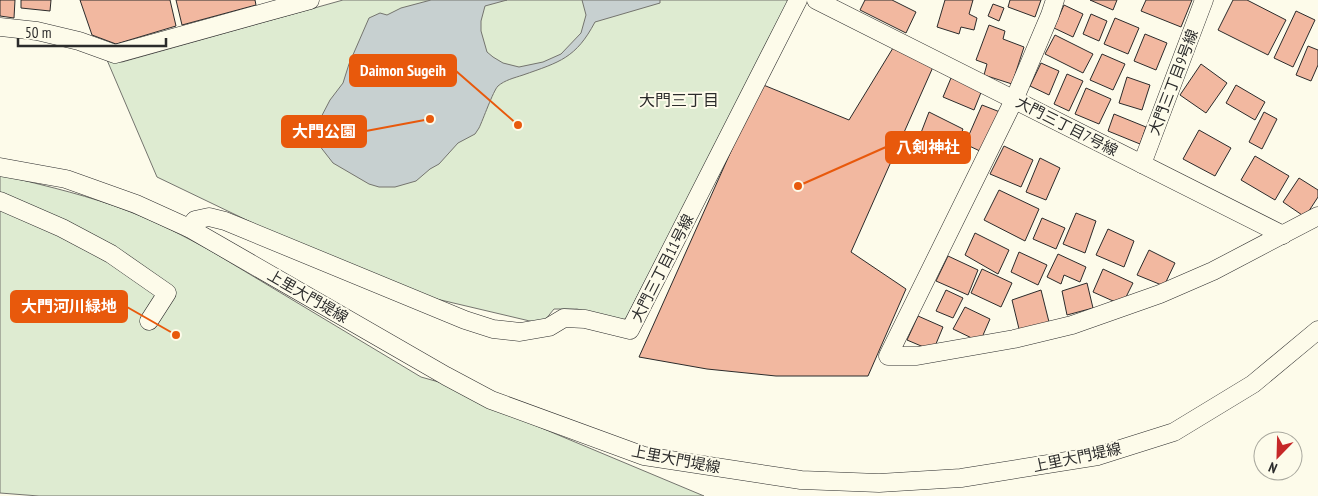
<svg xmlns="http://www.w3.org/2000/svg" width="1318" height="496" font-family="'PT Sans Narrow','Noto Sans JP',sans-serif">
<rect width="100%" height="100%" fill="#fdfbea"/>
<!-- green -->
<g fill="#deebd1" stroke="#74746e">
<path d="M343 0H787L788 4 626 318 622 321 577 309H554L545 320 534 322 428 297 311 251 157 177 107 60 122 62Z"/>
<path d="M0 176 10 177C50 187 90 196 128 211 157 222 184 236 211 251L421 377 453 386 489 406 704 496H39L0 493Z"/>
</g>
<!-- water -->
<path fill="#c7d0d0" stroke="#74746e" d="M431 0H507L485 6 481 21V31L487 52 493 57 503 63 519 67 543 62 561 54 581 33 586 15 582 0H660V3L595 22C576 58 560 62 523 75 514 78 505 80 498 86 493 91 483 120 479 128L475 134 458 143 439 164 430 169 416 181 395 187H379L369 184 333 163 319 145 318 135V123L330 100 343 83 349 64 369 18 380 13 387 15 401 8Z"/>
<!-- building -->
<g fill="#f2b8a0" stroke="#2b2b2b">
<path d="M0 0H15L14 18 0 16Z"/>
<path d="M21 0H51L50 11 21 8Z"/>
<path d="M80 0H170L176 26 116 44 92 35Z"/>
<path d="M176 0H255L256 5 182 25Z"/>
<path d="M865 0H892L916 12 906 33 860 10Z"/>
<path d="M945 0H973L969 14 977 18 974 30 961 27 959 34 937 27Z"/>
<path d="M1010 0H1041L1035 17 1008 7Z"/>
<path d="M1090 0H1117L1113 10Z"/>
<path d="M1146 0H1192L1181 27 1141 11Z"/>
<path d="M1233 0H1247L1286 20 1268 55 1218 30Z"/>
<path d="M993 4 1004 8 999 21 988 16Z"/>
<path d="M1064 5 1083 14 1073 37 1054 28Z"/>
<path d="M1296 11 1315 20 1293 67 1274 58Z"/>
<path d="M1091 14 1107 21 1099 41 1083 34Z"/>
<path d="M1115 18 1139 28 1128 54 1104 44Z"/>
<path d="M989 25 1005 31 1003 39 1024 47 1012 84 984 75 987 64 976 60Z"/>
<path d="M1145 34 1167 43 1156 70 1134 61Z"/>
<path d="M1055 35 1093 54 1083 73 1045 54Z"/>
<path d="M1308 46 1318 50V65L1311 81 1296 75Z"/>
<path d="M893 48 933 67 851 252 906 289 868 376H776L707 369 639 357 761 84 849 120Z"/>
<path d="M1102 54 1125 64 1113 90 1090 80Z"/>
<path d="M1041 63 1059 71 1049 95 1030 86Z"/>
<path d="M1201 64 1227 83 1206 113 1180 95Z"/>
<path d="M1067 74 1083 81 1069 111 1054 104Z"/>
<path d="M1127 77 1150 85 1142 110 1119 103Z"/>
<path d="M951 78 982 90 974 110 943 97Z"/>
<path d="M1236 85 1265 102 1255 120 1226 103Z"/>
<path d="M1086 88 1111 99 1099 124 1075 114Z"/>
<path d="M982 105 1000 112 982 152 965 144Z"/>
<path d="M929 112 963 129 953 154 919 138Z"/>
<path d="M1264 112 1277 119 1262 149 1249 142Z"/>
<path d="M1114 114 1146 127 1140 144 1108 131Z"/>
<path d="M1199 130 1231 148 1215 176 1183 159Z"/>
<path d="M1004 146 1033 160 1021 187 990 174Z"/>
<path d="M1255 156 1289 176 1275 200 1241 180Z"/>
<path d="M1040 158 1060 168 1046 200 1026 192Z"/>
<path d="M1299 178 1318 190V197L1305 217 1283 202Z"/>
<path d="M999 190 1039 209 1025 241 984 220Z"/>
<path d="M1076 213 1096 221 1085 253 1063 244Z"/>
<path d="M1042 218 1065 228 1056 249 1033 239Z"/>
<path d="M1108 229 1134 241 1124 267 1096 255Z"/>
<path d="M975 233 1009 250 998 274 965 255Z"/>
<path d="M1149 250 1175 263 1164 286 1137 275Z"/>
<path d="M1019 252 1047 265 1038 285 1011 272Z"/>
<path d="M1058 254 1086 267 1080 282 1064 275 1061 284 1047 277Z"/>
<path d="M948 256 978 270 968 295 936 281Z"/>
<path d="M982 269 1012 283 1001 307 971 293Z"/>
<path d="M1103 269 1133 283 1122 305 1093 292Z"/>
<path d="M1087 283 1093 308 1067 315 1062 291Z"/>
<path d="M946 290 963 298 953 318 936 311Z"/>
<path d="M1041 290 1050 326 1020 333 1012 300Z"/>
<path d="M965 307 990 319 980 342 953 329Z"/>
<path d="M918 316 943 327 933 351 907 340Z"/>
</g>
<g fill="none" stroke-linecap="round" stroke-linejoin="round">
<!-- minor casing -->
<g stroke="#2b2b2b" stroke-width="19">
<g id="minor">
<path d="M816 0 1283 235"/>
<path d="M1055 0 1050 15 1014 100 888 356H917L1014 339 1072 325 1160 294 1213 271 1318 216"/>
<path d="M0 27 37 31 79 41 115 54 310 0"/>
<path d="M1142 164 1204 0"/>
<path d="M0 167 66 179 136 204 189 228 446 376 491 400 644 456 801 480 879 483 961 478 1098 456 1174 432 1253 384 1318 330"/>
<path d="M0 201 62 228 111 254 167 293 149 321"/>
<path d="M189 228 195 220 209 217 225 221 465 320 493 329 520 332 549 327 564 318 585 319 630 330 798 0"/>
</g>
</g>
<!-- minor -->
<use href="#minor" stroke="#fdfbea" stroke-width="18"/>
</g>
<g text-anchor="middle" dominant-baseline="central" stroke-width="4" stroke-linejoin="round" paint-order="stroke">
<!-- street labels -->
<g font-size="15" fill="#2b2b2b" stroke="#fdfbea">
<text transform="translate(1173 82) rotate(-69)">大門三丁目9号線</text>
<text transform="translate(1067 126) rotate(27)">大門三丁目7号線</text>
<text transform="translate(662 268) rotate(-63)">大門三丁目11号線</text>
<text transform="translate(308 296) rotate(30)">上里大門堤線</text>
<text transform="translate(1077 457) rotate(-12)">上里大門堤線</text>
<text transform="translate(676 459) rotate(11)">上里大門堤線</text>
</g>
<!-- neighbourhood labels -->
<g font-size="16" fill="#2b2b2b" stroke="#fdfbea">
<text x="679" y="100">大門三丁目</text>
</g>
</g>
<!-- callouts -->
<path fill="none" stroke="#e8590c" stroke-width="2" d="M518 125L456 71M430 119L366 131M798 186L886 147M176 335L127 307"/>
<g fill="#e8590c" stroke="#fdfbea" stroke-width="2">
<circle cx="518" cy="125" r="5"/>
<circle cx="430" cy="119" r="5"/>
<circle cx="798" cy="186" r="5"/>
<circle cx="176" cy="335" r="5"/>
</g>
<g fill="#e8590c" stroke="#e8590c" stroke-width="2">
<rect x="350" y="55" width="106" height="31" rx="5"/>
<rect x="282" y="116" width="84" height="31" rx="5"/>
<rect x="886" y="132" width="84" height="31" rx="5"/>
<rect x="11" y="291" width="116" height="31" rx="5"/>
</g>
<g font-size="16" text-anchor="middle" font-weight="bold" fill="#fff">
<text x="403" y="76">Daimon Sugeih</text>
<text x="324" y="137">大門公園</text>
<text x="928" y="153">八剣神社</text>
<text x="69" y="312">大門河川緑地</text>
</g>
<!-- north arrow -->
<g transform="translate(1278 456) rotate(203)"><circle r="24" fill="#fdfbea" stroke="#a9a89e"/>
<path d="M0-4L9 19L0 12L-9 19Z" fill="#c62828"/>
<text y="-8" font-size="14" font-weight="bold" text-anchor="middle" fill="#2b2b2b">N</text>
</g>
<!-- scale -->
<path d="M18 38v8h148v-8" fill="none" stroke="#2b2b2b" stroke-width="2.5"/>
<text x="25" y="38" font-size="15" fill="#2b2b2b" stroke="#fdfbea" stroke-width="4" paint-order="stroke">50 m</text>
</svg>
